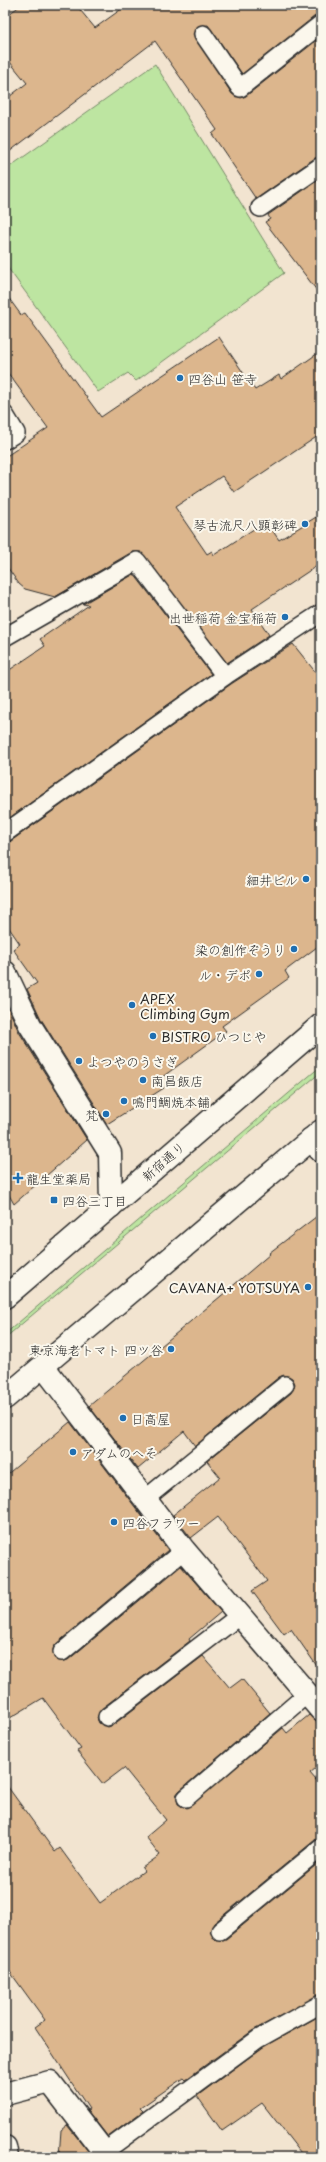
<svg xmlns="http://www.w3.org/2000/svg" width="326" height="2162" font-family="'Playpen Sans','Klee One',sans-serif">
<rect width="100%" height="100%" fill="#f2e4d0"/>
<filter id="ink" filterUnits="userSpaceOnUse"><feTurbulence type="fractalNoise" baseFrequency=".025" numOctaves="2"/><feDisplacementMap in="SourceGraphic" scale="8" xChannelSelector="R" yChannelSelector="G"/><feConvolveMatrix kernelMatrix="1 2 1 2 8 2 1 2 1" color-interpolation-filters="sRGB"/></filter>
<g filter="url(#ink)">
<!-- green -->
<g fill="#bde5a1" stroke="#748866">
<path d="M155 64 284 273 136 381 128 373 98 392 5 264V170Z"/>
<path d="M321 1066V1072L5 1338V1334Z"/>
</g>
<!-- building -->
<g fill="#dcb68d" stroke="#2b2b2b">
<path d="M21 5H76L95 28 127 5H321V14L315 16 242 74 208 25 198 26 193 34 232 94 241 98 246 96 321 37V156L315 158 256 199 212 134 217 130 155 41 5 155V100L27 83 5 56V17Z"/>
<path d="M321 178V296L265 222 270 219 268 215Z"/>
<path d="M5 293 21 315 25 313 101 417 219 337 255 390 279 375 281 379 321 351V434L234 492 222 476 175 507 207 554 212 551 214 555 266 521 279 540 321 514V563L252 609 269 635 227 663 141 552H132L55 597 25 589 19 584 5 564V457L48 428 5 369Z"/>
<path d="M134 574 211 674 5 821V673L45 646 40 639 89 605 83 604Z"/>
<path d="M293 644 321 679V944L285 971 289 978 222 1026 226 1031 158 1080 164 1088 107 1124 41 1019 27 989 37 983 13 949 20 944 5 922V843L11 841 231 684Z"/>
<path d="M6 1003 19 1032 87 1140 14 1204 5 1188Z"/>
<path d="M321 1213V1672L291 1629 284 1634 252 1591 267 1581 218 1517 191 1538 173 1515 220 1477 207 1461 291 1393 295 1384 292 1378 284 1375 279 1377 195 1446 184 1431 138 1469 89 1406 221 1296 270 1254 269 1253Z"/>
<path d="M70 1422 168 1550 56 1644 53 1649 54 1658 59 1661 68 1660 181 1566 221 1612 189 1639 190 1641 101 1709 97 1718 99 1723 108 1727 113 1725 203 1656 230 1688 242 1679 270 1713 179 1791 176 1795 178 1804 187 1808 283 1728 287 1733 309 1715 316 1722H321V1764L310 1773 321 1786V1838L315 1840 214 1923 210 1932 216 1940 226 1939 321 1861V1994L252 2031 185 2080 183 2078 140 2108 143 2111 108 2137 87 2110 89 2109 35 2027 45 2020 5 1965V1783L55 1852 60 1848 100 1903 144 1871 142 1868 160 1855 146 1837 166 1820 124 1768 103 1784 77 1751 81 1749 43 1698 5 1721V1476Z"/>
<path d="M321 2015V2157H304L262 2103 222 2131 197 2096 263 2047Z"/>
<path d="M67 2125 88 2151 79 2157H59L61 2130Z"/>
</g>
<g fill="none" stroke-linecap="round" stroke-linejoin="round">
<!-- lane casing -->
<g stroke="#2b2b2b" stroke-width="20">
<g id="lane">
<path d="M203 34 240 88 321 24"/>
<path d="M260 208 321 166"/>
<path d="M5 415 16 433 5 440"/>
<path d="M5 637 137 561 225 676"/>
<path d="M5 833 225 676 321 613"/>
<path d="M145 1499 285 1385"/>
<path d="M62 1652 184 1550"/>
<path d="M107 1717 239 1616"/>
<path d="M186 1798 307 1694"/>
<path d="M220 1931 321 1848"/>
<path d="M104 2152 258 2039 321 2004"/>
</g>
</g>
<!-- street casing -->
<g stroke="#2b2b2b" stroke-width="25">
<g id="street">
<path d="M5 972 30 1025 110 1153 111 1206"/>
<path d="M311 1139 321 1151"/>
<path d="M43 1366 184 1550 321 1710"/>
<path d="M5 2094 50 2082 108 2157"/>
</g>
</g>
<!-- primary casing -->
<g stroke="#2b2b2b" stroke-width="25">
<path id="primary" d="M5 2147 7 2157"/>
</g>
<!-- highway casing -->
<g stroke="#2b2b2b" stroke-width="25">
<g id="highway">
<path d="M5 1297 321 1025"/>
<path d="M5 1398 321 1131"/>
</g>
</g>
<!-- lane -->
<use href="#lane" stroke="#fbf7ec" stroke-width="17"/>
<!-- street -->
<use href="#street" stroke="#fbf7ec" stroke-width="22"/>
<!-- primary -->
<use href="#primary" stroke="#fbf7ec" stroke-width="22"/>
<!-- highway -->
<use href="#highway" stroke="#fbf7ec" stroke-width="22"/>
</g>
</g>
<!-- markers -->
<g fill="#1f6fb2" stroke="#fbf7ec" stroke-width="1.5">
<circle cx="180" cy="378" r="4"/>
<circle cx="305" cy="524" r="4"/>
<circle cx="285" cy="617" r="4"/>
<circle cx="306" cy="879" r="4"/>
<circle cx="294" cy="949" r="4"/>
<circle cx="259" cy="974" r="4"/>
<circle cx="132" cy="1005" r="4"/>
<circle cx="153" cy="1036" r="4"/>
<circle cx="79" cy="1061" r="4"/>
<circle cx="143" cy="1080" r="4"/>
<circle cx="124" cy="1101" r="4"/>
<circle cx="106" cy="1114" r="4"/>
<path d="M16 1172h4v4h4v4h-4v4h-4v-4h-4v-4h4z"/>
<rect x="50" y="1196" width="8" height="8" rx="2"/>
<circle cx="308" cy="1287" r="4"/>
<circle cx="171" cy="1349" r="4"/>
<circle cx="123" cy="1418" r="4"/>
<circle cx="73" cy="1452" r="4"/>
<circle cx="114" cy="1522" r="4"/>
</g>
<g text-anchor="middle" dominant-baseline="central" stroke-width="4" stroke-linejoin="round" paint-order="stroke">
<!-- poi labels -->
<g font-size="13" fill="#2b2b2b" stroke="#fbf7ec" text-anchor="start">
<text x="188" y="378">四谷山 笹寺</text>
<text x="297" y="524" text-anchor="end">琴古流尺八顕彰碑</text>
<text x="277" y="617" text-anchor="end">出世稲荷 金宝稲荷</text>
<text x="298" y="879" text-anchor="end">細井ビル</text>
<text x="286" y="949" text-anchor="end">染の創作ぞうり</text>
<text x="251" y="974" text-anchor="end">ル・デポ</text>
<text x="140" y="998">APEX<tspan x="140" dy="15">Climbing Gym</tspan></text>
<text x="161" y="1036">BISTRO ひつじや</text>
<text x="87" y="1061">よつやのうさぎ</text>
<text x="151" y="1080">南昌飯店</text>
<text x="132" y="1101">鳴門鯛焼本舗</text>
<text x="98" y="1114" text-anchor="end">梵</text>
<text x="26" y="1178">龍生堂薬局</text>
<text x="62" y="1200">四谷三丁目</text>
<text x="300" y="1287" text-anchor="end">CAVANA+ YOTSUYA</text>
<text x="163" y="1349" text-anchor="end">東京海老トマト 四ツ谷</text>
<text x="131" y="1418">日高屋</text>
<text x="81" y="1452">アダムのへそ</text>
<text x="122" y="1522">四谷フラワー</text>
</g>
<!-- street labels -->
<g font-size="13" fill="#2b2b2b" stroke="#fbf7ec">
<text transform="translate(163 1161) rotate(-41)">新宿通り</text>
</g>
</g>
<!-- margin -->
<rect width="326" height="2162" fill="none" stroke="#fbf7ec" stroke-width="20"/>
<rect x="10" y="10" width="306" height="2142" fill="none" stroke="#2b2b2b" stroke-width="1.5" filter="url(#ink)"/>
</svg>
